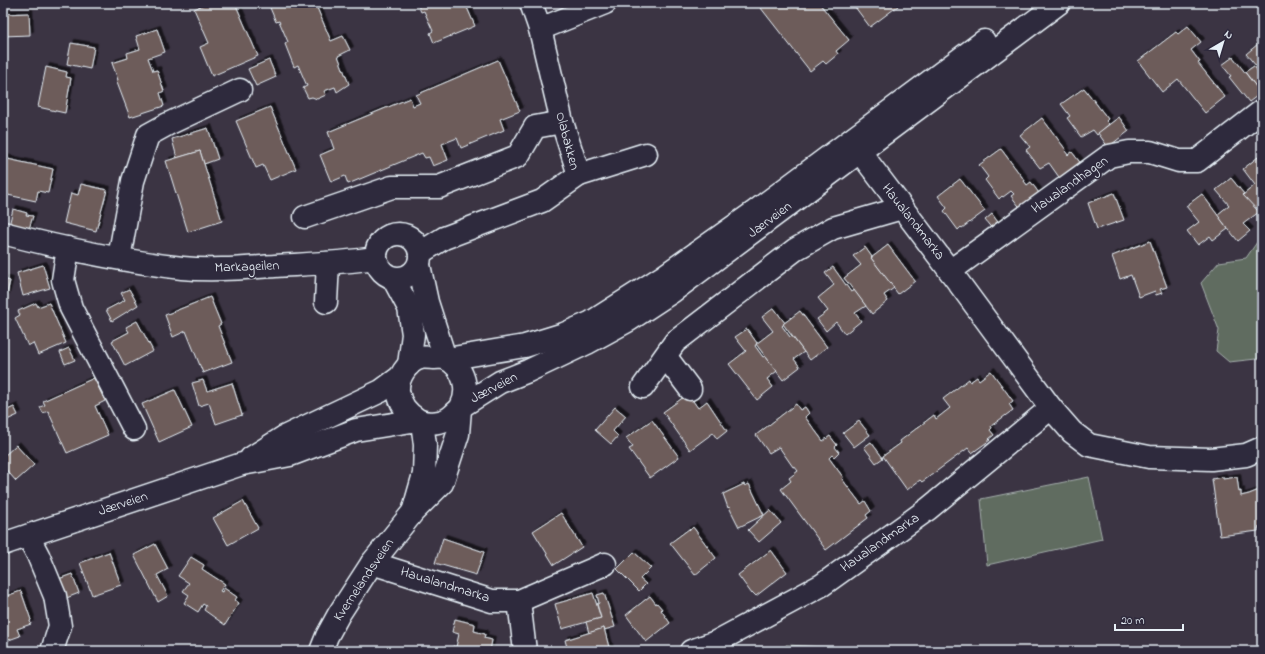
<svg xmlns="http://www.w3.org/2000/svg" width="1265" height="654" font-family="'Indie Flower',sans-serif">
<defs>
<filter id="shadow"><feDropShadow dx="3.5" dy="-3.5" stdDeviation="0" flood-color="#0009"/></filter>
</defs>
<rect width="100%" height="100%" fill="#3b3443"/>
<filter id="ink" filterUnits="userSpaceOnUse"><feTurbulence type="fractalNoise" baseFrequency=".025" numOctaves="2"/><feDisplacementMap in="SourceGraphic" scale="8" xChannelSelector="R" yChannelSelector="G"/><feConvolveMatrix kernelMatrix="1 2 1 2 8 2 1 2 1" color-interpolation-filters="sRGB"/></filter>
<g filter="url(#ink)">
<!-- green -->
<g fill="#616c60" stroke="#a4aeac">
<path d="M1262 235V360L1256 359 1229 362 1216 351 1219 330 1201 283 1219 262 1246 258Z"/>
<path d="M1089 477 1102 539 987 565 981 499Z"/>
<path d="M786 645 907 651H782Z"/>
</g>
<!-- building -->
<g fill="#6d5c5a" stroke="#e8f1f8" filter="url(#shadow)">
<path d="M208 3H235L258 56 212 76 200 47 209 43 194 9Z"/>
<path d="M268 3H315L331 41 343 36 350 50 338 56 349 84 337 92 335 87 324 91 326 95 317 99 312 97 308 98 303 88 307 86 298 65 294 67 285 44 288 42 279 21 276 22Z"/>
<path d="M417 3H465L475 26 434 43 430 33 433 31 424 11 421 12Z"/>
<path d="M757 3H819L849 40 836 51 838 54 826 64 823 61 810 71Z"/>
<path d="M852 3H896L898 6 870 27Z"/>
<path d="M29 13 30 35 3 36 4 14Z"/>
<path d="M1188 26 1201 42 1191 50 1200 62 1198 63 1225 97 1205 113 1178 79 1162 92 1138 61 1176 32 1178 34Z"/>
<path d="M157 29 165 52 148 58 153 71 157 70 164 91 160 93 164 106 130 117 116 80H118L112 63 128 58 127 53 140 49 136 36Z"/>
<path d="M1262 36V73L1246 54 1258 44 1256 41Z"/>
<path d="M71 43 94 47 90 69 67 64Z"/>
<path d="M1233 57 1261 93 1249 102 1229 77 1231 76 1222 65Z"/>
<path d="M269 60 276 77 256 86 248 69Z"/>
<path d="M498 60 520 111 500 119 504 130 461 148 457 138 442 144 448 160 433 166 429 157 425 158 422 153 348 184 345 176 331 182 320 155 334 149 328 132 410 98 413 106 420 103 416 95Z"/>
<path d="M1254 66 1262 77 1261 93 1245 72Z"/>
<path d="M46 67 67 72 66 77 71 78 65 113 38 107Z"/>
<path d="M1084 88 1108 119 1106 121 1109 124 1097 135 1093 130 1081 137 1067 118 1070 116 1061 104Z"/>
<path d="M270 107 296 169 270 180 263 165 256 168 236 121Z"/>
<path d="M1119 117 1129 131 1108 147 1098 133Z"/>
<path d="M1042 118 1066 150 1065 151 1068 155 1072 152 1082 165 1061 180 1049 163 1040 168 1026 150 1030 147 1020 135Z"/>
<path d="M208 128 218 159 204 164 200 151 177 158 172 139Z"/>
<path d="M1001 149 1025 181H1024L1027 185 1031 182 1041 196 1022 210 1011 196 1014 194 1011 191 1003 197 1002 196 999 199 985 180 988 177 979 165Z"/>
<path d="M200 151 222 221 188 232 166 161Z"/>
<path d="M1258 157 1262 162V202L1254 209 1243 195 1255 185 1243 169Z"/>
<path d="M3 158 53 169 48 193 38 191 36 201 3 194Z"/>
<path d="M1231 178 1244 194 1243 195 1259 212 1243 224 1250 231 1238 241 1217 215 1229 205 1216 190Z"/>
<path d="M960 179 985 211 962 228 961 227 958 230 944 211 947 208 938 196Z"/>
<path d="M81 184 107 190 96 231 64 223 71 193 78 195Z"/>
<path d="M1114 193 1124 220 1097 229 1088 203Z"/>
<path d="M1202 194 1228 229 1213 240 1210 236 1198 245 1187 231 1199 222 1186 206Z"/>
<path d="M13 209 27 213 26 215 33 216 28 232 9 226Z"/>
<path d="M992 214 1000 225 993 230 985 220Z"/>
<path d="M1150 241 1167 287 1160 289 1162 293 1156 295 1155 291 1139 297 1131 275 1120 279 1112 256Z"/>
<path d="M888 245 915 281 898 294 871 258Z"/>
<path d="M865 247 872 257 871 258 894 288 884 295 888 301 872 314 844 278 861 265 853 256Z"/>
<path d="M43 265 50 288 23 296 17 273Z"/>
<path d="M833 267 851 292 854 290 866 306 855 313 861 321 845 334 836 322 826 331 817 319 828 311 818 298 834 285 825 273Z"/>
<path d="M3 279 10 281 6 297 3 296Z"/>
<path d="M129 289 138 305 112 321 106 310 125 300 121 293Z"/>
<path d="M210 297 221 324 218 326 232 362 203 373 186 331 173 337 165 315Z"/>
<path d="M36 303 38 307 49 303 66 343 38 355 33 343 28 346 15 318 20 315 18 311Z"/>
<path d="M774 308 785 323 782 326 790 337 792 336 804 352 794 359 800 367 783 380 756 344 773 331 762 317Z"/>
<path d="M800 311 827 347 810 360 783 324Z"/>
<path d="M137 321 153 351 125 366 112 341 129 332 126 327Z"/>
<path d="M747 329 757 343 755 346 763 357 765 356 777 371 767 379 773 387 757 400 729 364 746 351 735 337Z"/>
<path d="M69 348 75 360 65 364 60 352Z"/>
<path d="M991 371 1013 401 1009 404 1013 410 991 426 992 428 990 430 994 435 989 439 990 440 972 453 968 448 922 482 920 480 907 490 883 456 901 443 900 441 934 415 936 419 950 408 943 399 969 379 970 382 977 377 979 380Z"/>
<path d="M94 378 105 401 95 406 108 435 67 453 48 411 43 413 40 407 45 405 43 401Z"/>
<path d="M203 380 207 391 232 383 242 415 216 424 209 403 199 406 192 383Z"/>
<path d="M175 390 192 427 159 442 142 404Z"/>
<path d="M688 394 698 408 707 401 727 431 717 439 713 433 690 450 663 412Z"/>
<path d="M796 404 800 410 805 407 809 413 805 417 823 441 830 436 837 445 835 447 839 452 834 457 832 455 829 458 843 477 842 479 861 504 865 501 871 511 866 515 868 518 826 550 781 489 791 481 789 478 798 471 794 466 793 467 779 447 769 453 756 435Z"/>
<path d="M14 407 18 415 7 420 3 412Z"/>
<path d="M615 407 626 416 613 431 618 436 611 444 595 430Z"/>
<path d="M652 420 679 457 650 478 629 449 633 447 626 438Z"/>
<path d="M859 421 870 435 854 447 843 433Z"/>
<path d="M871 442 883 458 876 463 864 447Z"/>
<path d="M16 445 34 465 16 481 3 466V457Z"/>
<path d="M1223 477V479L1237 477 1239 492 1241 491V496L1249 494 1259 490 1258 486 1262 484V527L1258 528V531L1220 536 1212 479Z"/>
<path d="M744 484 745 486 749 484 764 515 739 527 729 507 728 508 723 494Z"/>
<path d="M243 501 258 528 228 545 213 518Z"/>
<path d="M770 510 781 523 759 542 748 530Z"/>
<path d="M561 513 582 547 554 565 533 531Z"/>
<path d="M693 527 716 558 695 575 670 543 689 529 690 530Z"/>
<path d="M443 538 484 552 476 575 435 563Z"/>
<path d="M155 544 168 569 157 575 168 596 158 602 134 555Z"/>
<path d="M771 550 787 572 756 596 753 593 752 594 738 575Z"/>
<path d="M109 552 121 585 92 595 80 563Z"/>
<path d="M634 552 651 568 640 579 646 584 639 591 617 569Z"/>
<path d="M191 557 204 565 202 569 225 584 220 591 222 592 224 588 237 597 235 600 239 603 225 625 204 610 206 606 203 604 198 612 184 603 189 595 183 591 189 583 178 576Z"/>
<path d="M72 574 79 593 64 599 56 580Z"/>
<path d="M21 591 31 620 30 621 31 624 17 629 20 636 3 642V597Z"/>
<path d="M593 593 601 618 562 629 555 604Z"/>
<path d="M604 593 615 627 604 630V628L589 633 586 622 601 618 597 604 599 603 597 595Z"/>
<path d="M650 596 656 604 657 603 662 609 661 610 670 623 646 642 626 615Z"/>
<path d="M455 619 475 624 474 631 485 634 484 638 492 640 490 651H452L453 646 456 647 459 634 452 632Z"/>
<path d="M604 628 610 651H568L565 640Z"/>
</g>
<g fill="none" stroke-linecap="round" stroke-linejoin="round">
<!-- minor casing -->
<g stroke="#e8f1f8" stroke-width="25">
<g id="minor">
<path d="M540 29 605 3"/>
<path d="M860 152 950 271 1051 408 1072 432 1089 445 1149 457 1211 459 1246 455 1262 448"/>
<path d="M579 175 646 154"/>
<path d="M305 217 392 187H439L518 156 535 127 562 122"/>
<path d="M3 233C61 248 122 261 182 268 213 271 244 268 275 266 309 264 342 263 375 258"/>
<circle cx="398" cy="256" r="22"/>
<path d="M68 248 63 280 71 308 134 429"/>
<path d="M420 253 444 238 542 201 579 175 562 122 540 29 531 3"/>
<path d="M119 258 133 181 148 135 168 124 240 90"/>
<path d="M419 265 427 302 445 358"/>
<path d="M950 271 1109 156 1129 152H1150L1179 161H1197L1262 111"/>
<path d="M393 278 409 308 413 334 409 365"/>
<path d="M326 302 328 263"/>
<path d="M666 357 690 389"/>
<path d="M643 387 675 342 796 249 833 228 902 208"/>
<path d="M28 536 38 555 55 596 60 626 52 651"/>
<path d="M372 563 492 601H519L605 564"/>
<path d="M519 601 525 651"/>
<path d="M691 651 716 642 822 585 928 509 1051 408"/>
</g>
</g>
<!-- major casing -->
<g stroke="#e8f1f8" stroke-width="25">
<g id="major">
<path d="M447 359 525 346 564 334 590 323 664 276 753 213 984 41"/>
<path d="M462 406 500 382 528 371 587 343 629 320 673 291 1059 3"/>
<path d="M251 458 284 437 381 391 400 377"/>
<path d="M414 509 424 474 425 445 422 422"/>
<path d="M3 544 242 464 290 455 356 430 418 420C428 425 445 423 453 415 455 413 459 410 461 407 470 390 464 368 447 359 444 357 439 358 435 358 431 358 424 357 420 358 407 362 397 378 398 391 400 405 407 413 418 420"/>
<path d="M321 651 327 636 339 614 372 563 413 512 442 483 458 434 460 409"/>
</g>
</g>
<!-- minor -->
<use href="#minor" stroke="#2f2a3d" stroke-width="22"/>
<!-- major -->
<use href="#major" stroke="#2f2a3d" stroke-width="22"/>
</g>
</g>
<g text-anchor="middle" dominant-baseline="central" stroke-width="3.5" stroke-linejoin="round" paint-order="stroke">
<!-- street labels -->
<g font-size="14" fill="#e8f1f8" stroke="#2f2a3d">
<text transform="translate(567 141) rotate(75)">Olabakken</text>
<text transform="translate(1070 185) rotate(-35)">Haualandhagen</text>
<text transform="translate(770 220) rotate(-37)">Jærveien</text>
<text transform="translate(913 222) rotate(52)">Haualandmarka</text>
<text transform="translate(247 267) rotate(-2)">Markageilen</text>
<text transform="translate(494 388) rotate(-28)">Jærveien</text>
<text transform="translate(123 504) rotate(-18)">Jærveien</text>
<text transform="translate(880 543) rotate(-35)">Haualandmarka</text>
<text transform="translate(364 580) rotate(-56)">Kvernelandsveien</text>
<text transform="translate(445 585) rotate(17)">Haualandmarka</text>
</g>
</g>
<!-- margin -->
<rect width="1265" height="654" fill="none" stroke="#2f2a3d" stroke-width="16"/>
<rect x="8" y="8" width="1249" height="638" fill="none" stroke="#e8f1f8" stroke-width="1.5" filter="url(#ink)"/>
<!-- north arrow -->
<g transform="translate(1223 42) rotate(38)" stroke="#2f2a3d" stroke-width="3" paint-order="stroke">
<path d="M0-3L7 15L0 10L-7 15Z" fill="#e8f1f8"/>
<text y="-6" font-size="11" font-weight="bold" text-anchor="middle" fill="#e8f1f8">N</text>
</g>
<!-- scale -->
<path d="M1115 624v6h68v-6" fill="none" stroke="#e8f1f8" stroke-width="2"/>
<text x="1121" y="624" font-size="12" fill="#e8f1f8" stroke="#2f2a3d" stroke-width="3" paint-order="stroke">20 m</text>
</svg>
